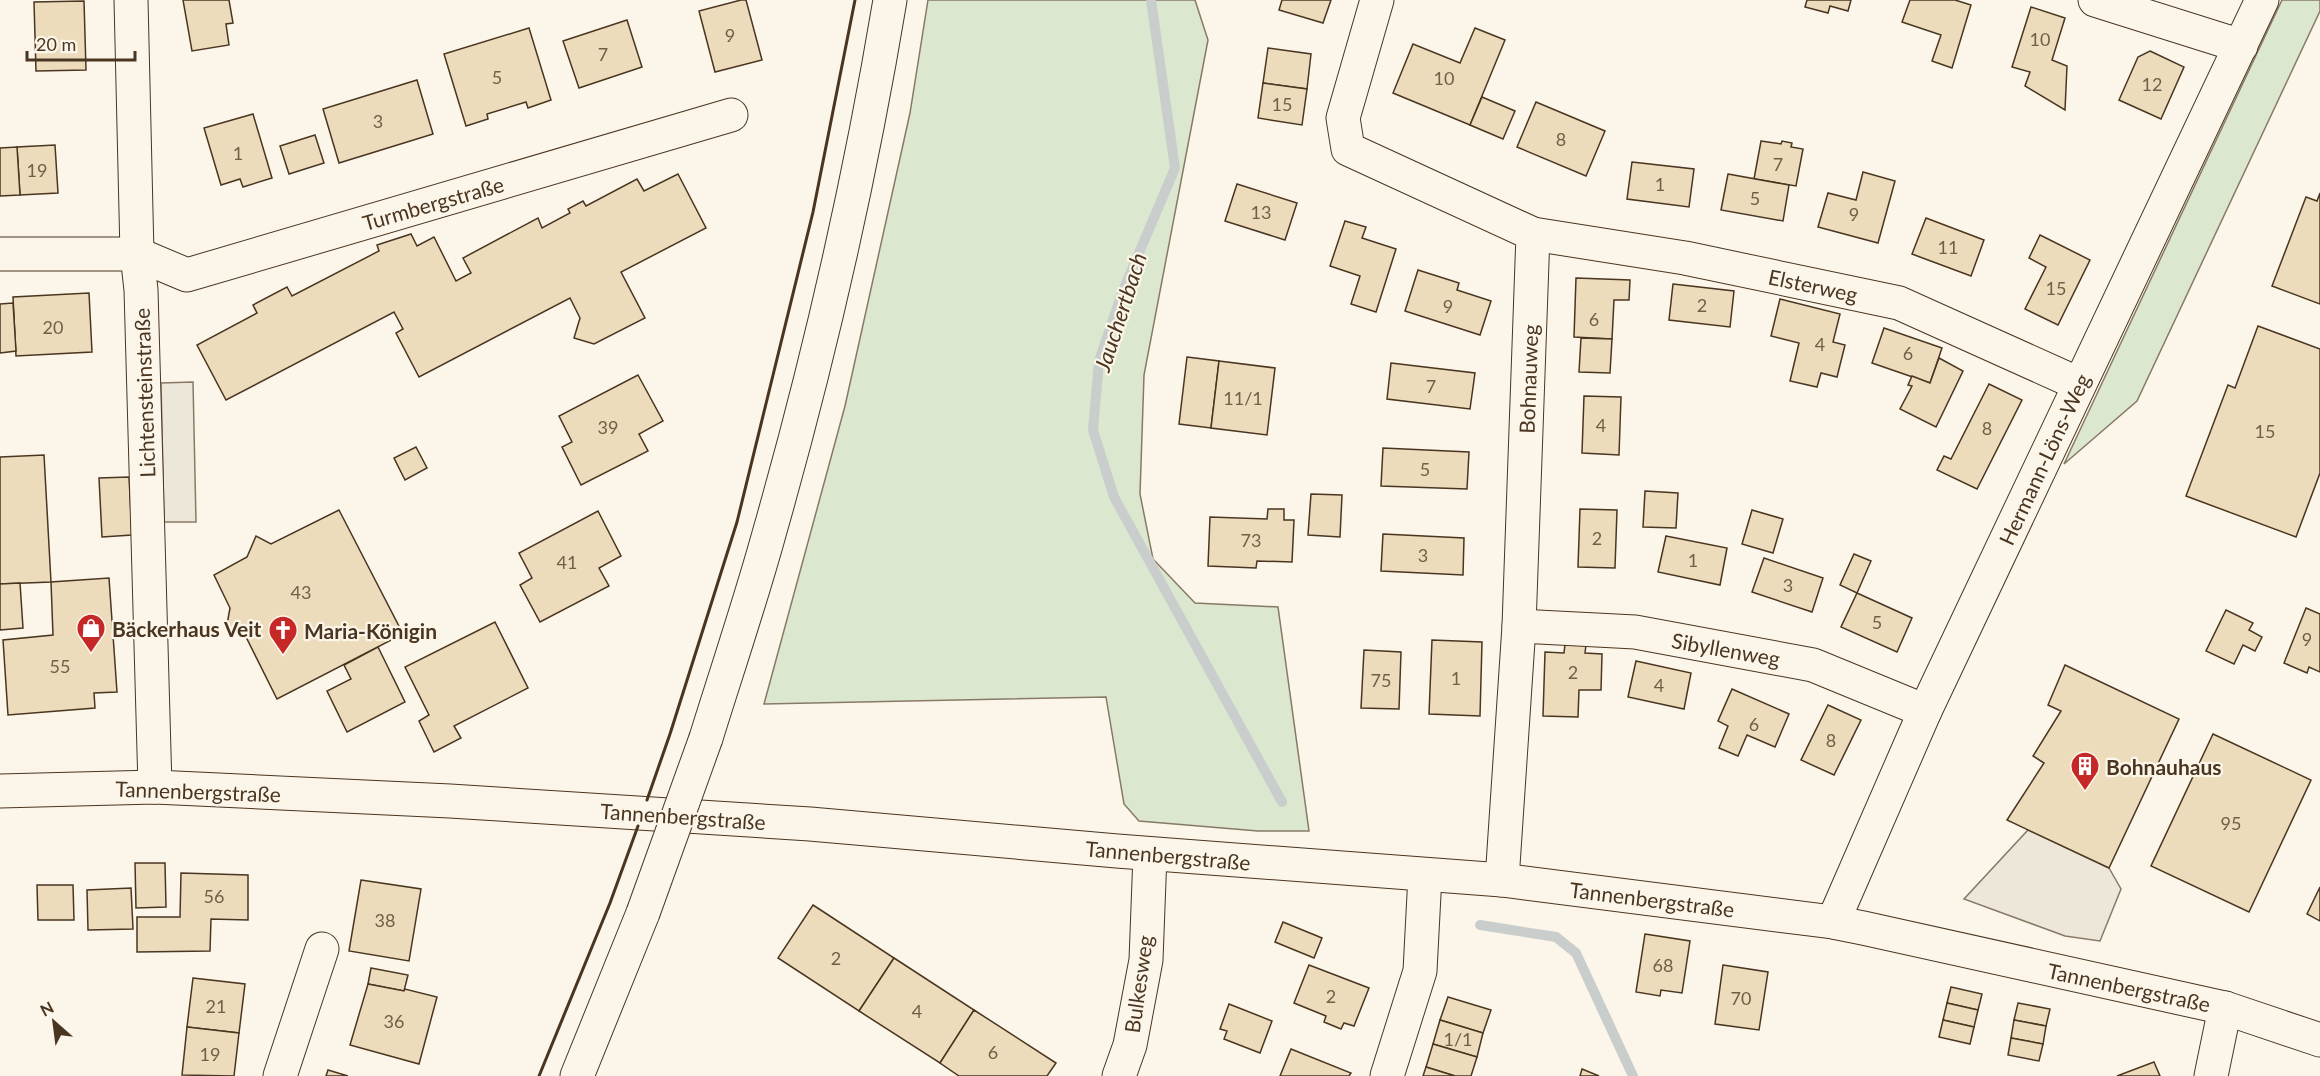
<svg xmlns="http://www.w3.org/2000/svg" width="2320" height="1076" font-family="Lato,sans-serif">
<rect width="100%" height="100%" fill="#fbf6e9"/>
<!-- green -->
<g fill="#dce7d0" stroke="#887966" stroke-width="1.5">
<path d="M928 0H1195L1208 40 1144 375 1140 494 1153 559 1195 603 1278 607 1309 831H1258L1139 821 1124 804 1106 697 764 704 845 406 910 113Z"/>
<path d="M2282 0H2320V11L2137 401 2064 464Z"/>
</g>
<!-- parking -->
<g fill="#ede7d9" stroke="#887966" stroke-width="1.5">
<path d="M193 382 196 522H164L161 383Z"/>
<path d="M2028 830 2109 868 2121 889 2100 941 2065 936 1964 899Z"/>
</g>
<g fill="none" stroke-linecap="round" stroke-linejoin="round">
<!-- stream -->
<g stroke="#c9cecd" stroke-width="10">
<path d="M1151 0 1175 168 1122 293 1099 361 1093 430 1114 497 1282 802"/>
<path d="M1480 925 1556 937 1576 953 1633 1076"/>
</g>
</g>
<!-- building -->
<g fill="#ecdcbc" stroke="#4a3520" stroke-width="1.5">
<path d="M183 0H229L233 23 226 24 229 45 192 51Z"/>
<path d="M741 0H746L762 60 715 72 699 11Z"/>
<path d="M1282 0H1331L1323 23 1279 10Z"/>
<path d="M1807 0H1851L1848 11 1830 6 1828 13 1805 7Z"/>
<path d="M1910 0H1955L1971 5 1952 68 1932 61 1941 35 1902 22Z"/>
<path d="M84 1 86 70 36 71 34 2Z"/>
<path d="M2031 7 2065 18 2052 60 2067 66 2065 110 2025 86 2030 72 2012 67Z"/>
<path d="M627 20 642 67 579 88 563 41Z"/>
<path d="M529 28 551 100 528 108 526 102 487 114 488 119 466 126 444 54Z"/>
<path d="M1475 28 1505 40 1470 125 1393 93 1413 44 1460 63Z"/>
<path d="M1268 48 1311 54 1307 89 1263 83Z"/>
<path d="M2150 51 2184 67 2161 119 2119 100 2138 57Z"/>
<path d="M417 80 433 134 339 163 323 109Z"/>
<path d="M1263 83 1307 89 1302 125 1258 118Z"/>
<path d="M1482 97 1515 111 1503 139 1470 125Z"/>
<path d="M1536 102 1605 131 1586 176 1517 147Z"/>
<path d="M253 114 272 178 243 187 240 179 221 185 204 128Z"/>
<path d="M315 135 324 163 289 174 280 146Z"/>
<path d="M1761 141 1781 144 1782 141 1792 143 1791 147 1803 149 1796 186 1754 179Z"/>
<path d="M55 145 58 193 20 195 17 147Z"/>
<path d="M17 147 20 195 0 196V148Z"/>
<path d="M1632 162 1694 169 1689 207 1627 199Z"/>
<path d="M1863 172 1895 181 1878 243 1818 227 1828 193 1856 200Z"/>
<path d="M678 174 706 228 621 272 645 318 594 344 574 338 580 318 570 298 419 377 396 333 403 329 394 312 226 400 197 345 257 313 253 305 287 287 292 296 379 251 377 245 411 234 417 246 434 237 456 281 471 273 463 258 538 218 542 228 570 213 568 209 583 201 586 206 637 179 644 191Z"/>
<path d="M1728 174 1789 185 1783 221 1721 210Z"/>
<path d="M1237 184 1297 203 1285 240 1225 221Z"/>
<path d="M2320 193V304L2272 286 2306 197 2317 201Z"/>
<path d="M1926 218 1984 240 1971 276 1912 254Z"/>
<path d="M1345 221 1366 227 1362 238 1396 249 1376 312 1351 304 1360 276 1330 266Z"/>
<path d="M2040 235 2090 260 2058 325 2025 309 2046 267 2029 258Z"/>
<path d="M1418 270 1459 283 1457 290 1491 301 1480 335 1405 311Z"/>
<path d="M1576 278 1630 280 1629 300H1614L1612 339 1574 337Z"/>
<path d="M1673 284 1734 291 1730 327 1669 320Z"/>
<path d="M89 293 92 352 16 356 13 297Z"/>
<path d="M1780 299 1840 314 1833 342 1845 345 1837 377 1821 373 1817 387 1790 381 1799 343 1771 336Z"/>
<path d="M13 303 16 351 0 353V304Z"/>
<path d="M2258 326 2320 349V473L2296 537 2186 496 2228 385 2235 388Z"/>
<path d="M1884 328 1942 348 1930 383 1872 363Z"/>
<path d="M1581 338 1612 339 1610 373 1579 372Z"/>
<path d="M1187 357 1219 361 1211 428 1179 424Z"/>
<path d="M1939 358 1963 371 1936 427 1900 409 1912 386 1908 385 1912 376 1930 383Z"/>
<path d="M1219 361 1275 368 1267 435 1211 428Z"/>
<path d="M1391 363 1475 373 1470 409 1387 399Z"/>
<path d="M638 375 663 421 639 434 648 451 581 485 562 447 572 442 559 416Z"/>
<path d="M1989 384 2022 400 1977 489 1937 470 1944 456 1951 459Z"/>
<path d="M1584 396 1621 397 1619 455 1582 453Z"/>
<path d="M416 447 427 468 405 480 394 458Z"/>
<path d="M1383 448 1469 452 1467 489 1381 486Z"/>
<path d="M44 455 51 582 0 584V457Z"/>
<path d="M129 477 132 535 102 537 99 478Z"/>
<path d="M1645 491 1678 493 1676 528 1643 527Z"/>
<path d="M1311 494 1342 495 1340 537 1308 535Z"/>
<path d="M1268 509H1284V520H1294L1292 562 1257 561 1256 568 1208 566 1210 517 1267 519Z"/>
<path d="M1580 509 1617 510 1615 568 1578 567Z"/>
<path d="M339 510 403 634 277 699 242 629 226 630 230 608 214 575 247 557 256 536 271 544Z"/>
<path d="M1752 510 1783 519 1773 553 1742 544Z"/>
<path d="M598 511 621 556 599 568 609 586 540 622 520 585 532 578 519 553Z"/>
<path d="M1383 534 1464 538 1463 575 1381 571Z"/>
<path d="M1666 536 1727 548 1720 585 1658 572Z"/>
<path d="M1854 554 1871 561 1857 593 1840 585Z"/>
<path d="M1764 558 1823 578 1812 612 1752 592Z"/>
<path d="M109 578 117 692 94 693 95 708 8 715 3 640 53 635 51 582Z"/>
<path d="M20 583 23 628 0 630V584Z"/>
<path d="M1857 593 1912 618 1897 652 1841 627Z"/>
<path d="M2306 608 2320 614V672L2309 667 2307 673 2284 663Z"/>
<path d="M2226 610 2253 623 2249 630 2262 637 2255 651 2243 645 2234 664 2206 651Z"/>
<path d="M495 622 528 688 454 726 461 738 434 752 419 721 429 715 405 667Z"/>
<path d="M1432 640 1482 642 1480 716 1429 714Z"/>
<path d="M1565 644 1586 645 1585 653 1602 654 1601 690H1579L1578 717 1543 716 1545 652 1564 653Z"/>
<path d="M378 647 405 702 347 732 327 691 351 679 344 665Z"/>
<path d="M1364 650 1401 652 1399 709 1361 708Z"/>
<path d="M1636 661 1691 673 1684 709 1628 697Z"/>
<path d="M2065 665 2179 719 2109 868 2007 820 2044 763 2033 756 2061 711 2048 705Z"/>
<path d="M1732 689 1789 714 1775 747 1747 735 1738 756 1719 748 1728 726 1718 721Z"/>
<path d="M1828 705 1861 720 1834 775 1801 760Z"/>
<path d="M2213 734 2311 780 2249 912 2151 866Z"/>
<path d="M135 863H165L166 907 136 908Z"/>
<path d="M181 873 248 875V920L211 919 210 951 137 952V917H180Z"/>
<path d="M361 880 421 889 409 961 349 951Z"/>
<path d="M37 885H73L74 920H38Z"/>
<path d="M2320 887V921L2307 914Z"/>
<path d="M131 888 133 929 88 930 87 890Z"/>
<path d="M813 905 894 958 859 1011 778 958Z"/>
<path d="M1283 922 1322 938 1314 958 1275 942Z"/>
<path d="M1645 934 1690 941 1682 993 1661 990 1660 996 1636 992Z"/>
<path d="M894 958 974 1010 940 1063 859 1011Z"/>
<path d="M1309 965 1369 988 1354 1026 1344 1023 1341 1029 1324 1022 1326 1016 1294 1003Z"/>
<path d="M1723 965 1768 972 1759 1030 1715 1024Z"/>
<path d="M371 968 408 975 404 991 368 984Z"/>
<path d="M193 978 245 984 239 1033 187 1027Z"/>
<path d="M368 984 404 991 405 989 437 997 419 1064 350 1045Z"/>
<path d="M1951 987 1982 994 1978 1010 1947 1003Z"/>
<path d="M1448 997 1491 1010 1483 1033 1440 1020Z"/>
<path d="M1947 1003 1978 1010 1974 1027 1943 1020Z"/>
<path d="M2018 1003 2050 1009 2046 1026 2014 1020Z"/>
<path d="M1229 1004 1272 1021 1260 1053 1224 1039 1227 1031 1220 1029Z"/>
<path d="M974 1010 1056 1063 1047 1076H959L940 1063Z"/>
<path d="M1440 1020 1483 1033 1477 1057 1433 1044Z"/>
<path d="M1943 1020 1974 1027 1970 1044 1939 1037Z"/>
<path d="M2014 1020 2046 1026 2043 1044 2011 1038Z"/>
<path d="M187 1027 239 1033 234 1076 182 1075Z"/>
<path d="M2011 1038 2043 1044 2039 1061 2008 1055Z"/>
<path d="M1433 1044 1477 1057 1471 1076H1455L1426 1067Z"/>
<path d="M1291 1049 1351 1073 1349 1076H1280Z"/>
<path d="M2154 1062 2160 1076H2117Z"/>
<path d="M1426 1067 1455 1076H1423Z"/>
<path d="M1582 1069 1599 1076H1580Z"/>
<path d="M328 1070 348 1076H326Z"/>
</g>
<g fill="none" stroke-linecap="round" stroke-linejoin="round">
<!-- minor casing -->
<g stroke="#4a3520" stroke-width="35">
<g id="minor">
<path d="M131 0 137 254 141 290 155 787"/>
<path d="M1377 0 1343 118 1348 149 1533 234 1519 626 1502 880"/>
<path d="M2095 0 2241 46"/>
<path d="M1533 234 1685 258 1899 303 2079 384"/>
<path d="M0 254H137L187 275 731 115"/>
<path d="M1519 626 1635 632 1813 665 1925 711"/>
<path d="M1833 922 1925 711 2262 0"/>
<path d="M280 1076 322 949"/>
<path d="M1119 1076 1130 1045 1146 960 1150 854"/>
<path d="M1387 1076 1420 971 1425 875"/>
<path d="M2211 1076 2225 1008"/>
</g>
</g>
<!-- tertiary casing -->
<g stroke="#4a3520" stroke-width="35">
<path id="tertiary" d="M0 791 155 787 450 801 810 824 1117 851 1502 880 1833 922 1863 928 2225 1008 2320 1040"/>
</g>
<!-- primary casing -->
<g stroke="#4a3520" stroke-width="35">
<g id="primary">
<path d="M706 738C727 670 750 603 769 534 819 359 860 180 890 0"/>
<path d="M577 1076 643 913"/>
</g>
</g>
<!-- minor -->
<use href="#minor" stroke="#fbf6e9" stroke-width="33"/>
<!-- tertiary -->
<use href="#tertiary" stroke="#fbf6e9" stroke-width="33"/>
<!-- primary -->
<use href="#primary" stroke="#fbf6e9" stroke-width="33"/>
<!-- primary-bridge casing -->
<g stroke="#4a3520" stroke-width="35" stroke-linecap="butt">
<path id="primary-bridge" d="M643 913 706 738"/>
</g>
<!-- primary-bridge -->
<use href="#primary-bridge" stroke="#fbf6e9" stroke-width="33"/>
<!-- wall -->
<g stroke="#4a3520" stroke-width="3">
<path d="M647 800 670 734 737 522 813 212 855 0"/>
<path d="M539 1076 610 903 638 826"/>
</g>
</g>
<!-- icons -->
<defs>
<g id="shop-pin" transform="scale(1.5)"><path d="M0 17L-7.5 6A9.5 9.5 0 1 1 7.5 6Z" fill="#c62828" stroke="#fbf6e9"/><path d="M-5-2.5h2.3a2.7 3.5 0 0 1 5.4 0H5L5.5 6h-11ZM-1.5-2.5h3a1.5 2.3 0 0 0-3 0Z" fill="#fff"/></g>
<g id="church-pin" transform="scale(1.5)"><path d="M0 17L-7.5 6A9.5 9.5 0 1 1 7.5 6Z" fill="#c62828" stroke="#fbf6e9"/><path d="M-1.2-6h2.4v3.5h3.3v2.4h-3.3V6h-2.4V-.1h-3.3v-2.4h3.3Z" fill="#fff"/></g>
<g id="building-pin" transform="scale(1.5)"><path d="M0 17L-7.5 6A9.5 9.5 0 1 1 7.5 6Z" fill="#c62828" stroke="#fbf6e9"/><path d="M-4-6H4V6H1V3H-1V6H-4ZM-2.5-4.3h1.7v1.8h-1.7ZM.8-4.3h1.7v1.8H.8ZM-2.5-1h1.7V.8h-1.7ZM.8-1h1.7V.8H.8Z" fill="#fff"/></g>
</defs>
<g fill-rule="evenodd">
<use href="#shop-pin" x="91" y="628"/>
<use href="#church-pin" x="283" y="630"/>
<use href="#building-pin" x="2085" y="766"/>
</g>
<g text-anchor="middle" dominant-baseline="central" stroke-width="4.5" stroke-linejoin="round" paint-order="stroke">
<!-- number labels -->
<g font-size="18" fill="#725f47">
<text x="730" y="35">9</text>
<text x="2040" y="39">10</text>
<text x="603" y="54">7</text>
<text x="497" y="77">5</text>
<text x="1444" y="78">10</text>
<text x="2152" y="84">12</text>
<text x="1282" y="104">15</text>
<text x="378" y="121">3</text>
<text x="1561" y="139">8</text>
<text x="238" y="153">1</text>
<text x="1778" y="164">7</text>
<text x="37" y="170">19</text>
<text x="1660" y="184">1</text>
<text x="1755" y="198">5</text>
<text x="1261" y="212">13</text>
<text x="1854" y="214">9</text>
<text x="1948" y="247">11</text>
<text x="2056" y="288">15</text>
<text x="1702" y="305">2</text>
<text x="1448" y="306">9</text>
<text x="1594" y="319">6</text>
<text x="53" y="327">20</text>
<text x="1820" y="344">4</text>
<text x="1908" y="353">6</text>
<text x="1431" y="386">7</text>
<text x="1243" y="398">11/1</text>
<text x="1601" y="425">4</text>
<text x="608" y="427">39</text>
<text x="1987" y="428">8</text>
<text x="2265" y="431">15</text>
<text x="1425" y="469">5</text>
<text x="1597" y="538">2</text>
<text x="1251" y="540">73</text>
<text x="1423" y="555">3</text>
<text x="1693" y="560">1</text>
<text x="567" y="562">41</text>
<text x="1788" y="585">3</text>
<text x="301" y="592">43</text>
<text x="1877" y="622">5</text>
<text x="2307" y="639">9</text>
<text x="60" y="666">55</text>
<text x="1573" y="672">2</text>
<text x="1456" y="678">1</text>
<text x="1381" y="680">75</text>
<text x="1659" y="685">4</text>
<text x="1754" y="724">6</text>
<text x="1831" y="740">8</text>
<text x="2231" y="823">95</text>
<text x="214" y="896">56</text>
<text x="385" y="920">38</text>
<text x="836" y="958">2</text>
<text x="1663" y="965">68</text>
<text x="1331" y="996">2</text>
<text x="1741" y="998">70</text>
<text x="216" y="1006">21</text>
<text x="917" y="1011">4</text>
<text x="394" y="1021">36</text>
<text x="1458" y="1039">1/1</text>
<text x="993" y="1052">6</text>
<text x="210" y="1054">19</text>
</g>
<!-- street labels -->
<g font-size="21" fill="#4a3520" stroke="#fbf6e9">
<text transform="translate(433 203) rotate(-16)">Turmbergstraße</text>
<text transform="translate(1813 285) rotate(12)">Elsterweg</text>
<text transform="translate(1528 379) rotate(-88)">Bohnauweg</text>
<text transform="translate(144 393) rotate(-92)">Lichtensteinstraße</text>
<text transform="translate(2044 459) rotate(-65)">Hermann-Löns-Weg</text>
<text transform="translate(1726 649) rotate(10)">Sibyllenweg</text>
<text transform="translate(198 791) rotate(2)">Tannenbergstraße</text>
<text transform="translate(683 816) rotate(4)">Tannenbergstraße</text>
<text transform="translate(1168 855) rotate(5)">Tannenbergstraße</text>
<text transform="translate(1652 899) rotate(7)">Tannenbergstraße</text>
<text transform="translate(1138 984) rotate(-82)">Bulkesweg</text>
<text transform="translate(2129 987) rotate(12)">Tannenbergstraße</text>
</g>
<!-- poi labels -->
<g font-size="21" font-weight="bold" fill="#4a3520" stroke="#fbf6e9" text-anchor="start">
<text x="112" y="628">Bäckerhaus Veit</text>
<text x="304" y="630">Maria-Königin</text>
<text x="2106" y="766">Bohnauhaus</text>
</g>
<!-- water labels -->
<g font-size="22" font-style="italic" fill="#4a3520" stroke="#fbf6e9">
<text transform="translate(1120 312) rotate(-72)">Jauchertbach</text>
</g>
</g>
<!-- north arrow -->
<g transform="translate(54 1022) rotate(332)" stroke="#fbf6e9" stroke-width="4.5" paint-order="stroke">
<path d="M0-4.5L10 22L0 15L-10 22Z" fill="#4a3520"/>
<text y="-9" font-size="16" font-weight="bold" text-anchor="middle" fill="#4a3520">N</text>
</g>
<!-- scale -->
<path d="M27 51v9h108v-9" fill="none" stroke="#4a3520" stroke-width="3"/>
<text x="36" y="51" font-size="18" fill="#4a3520" stroke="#fbf6e9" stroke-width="4.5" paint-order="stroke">20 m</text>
</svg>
